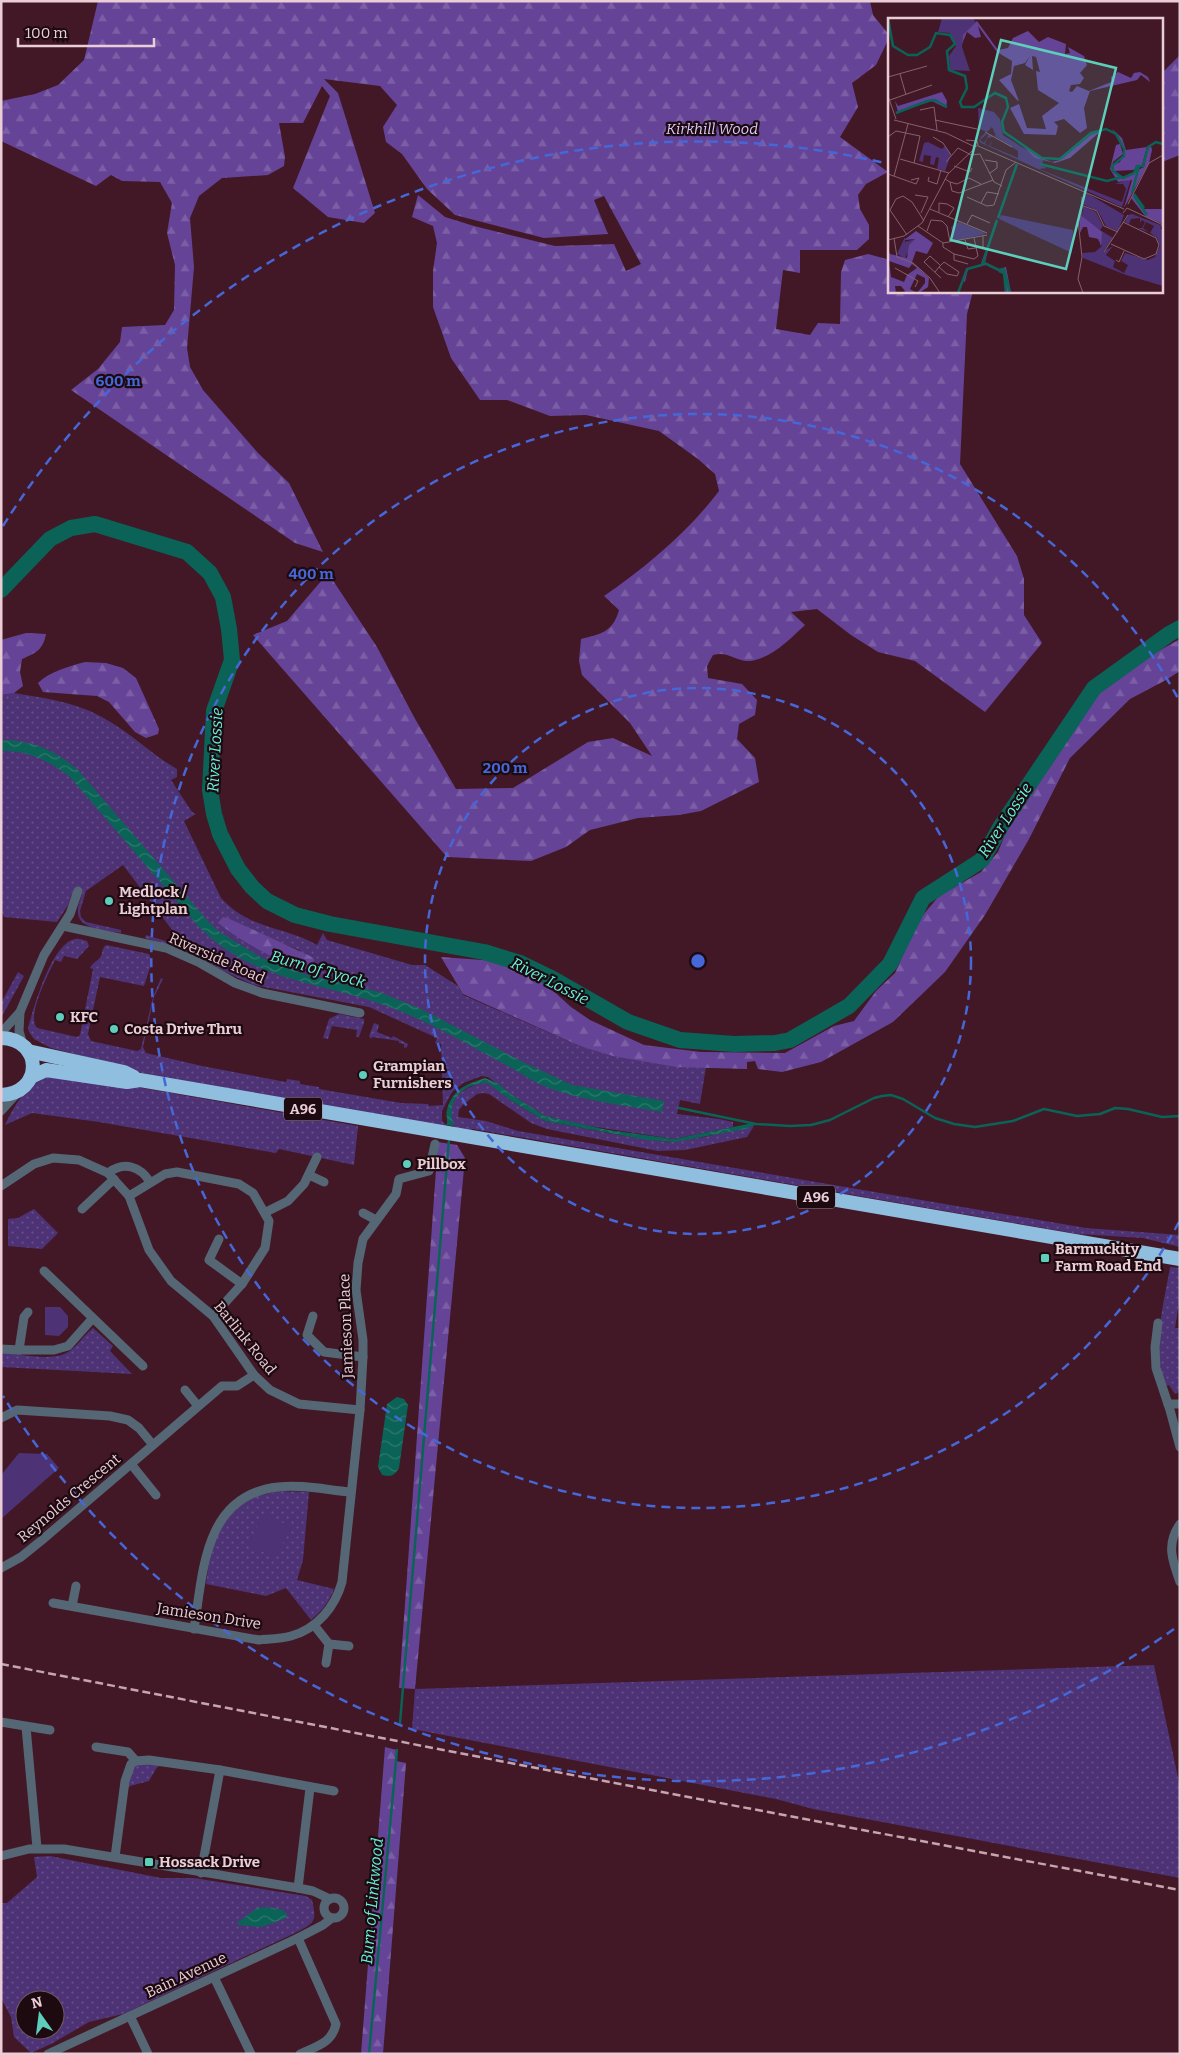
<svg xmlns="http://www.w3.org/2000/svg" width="1181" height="2055" font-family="Bitter,serif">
<defs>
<pattern id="grass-dots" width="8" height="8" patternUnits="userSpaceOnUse" patternTransform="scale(1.25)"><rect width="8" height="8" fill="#4d3275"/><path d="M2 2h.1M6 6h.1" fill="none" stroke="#674e88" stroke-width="1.8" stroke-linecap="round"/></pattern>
<pattern id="forest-firs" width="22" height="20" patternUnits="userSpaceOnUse" patternTransform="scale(1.25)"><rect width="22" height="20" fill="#654497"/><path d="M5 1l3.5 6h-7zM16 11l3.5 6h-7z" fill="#7b5ea5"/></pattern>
<pattern id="water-waves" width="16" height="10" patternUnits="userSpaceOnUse" patternTransform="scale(1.25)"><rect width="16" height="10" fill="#0a6356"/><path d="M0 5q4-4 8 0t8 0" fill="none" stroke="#2e786d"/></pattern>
</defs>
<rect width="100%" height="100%" fill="#421827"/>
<!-- grass -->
<g fill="url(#grass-dots)" fill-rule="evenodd">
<path d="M14 693C45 698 80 703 107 720 132 734 152 755 177 769V777L171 780 192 812 196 814 184 821 221 898C250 930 284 926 317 945L323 933 327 940 412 965H425L458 986 463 995 580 1046 676 1067H706L700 1104 680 1100 677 1114 719 1119 733 1122V1127L674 1139 583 1125 545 1116 509 1093 488 1077 482 1076 463 1083 452 1092 442 1111V1121L446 1125 445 1128 205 1087 138 1072 122 1066 51 1048 34 1039 29 1032 28 1028C34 1007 51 944 75 939 79 938 83 940 87 941L89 946 77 959 64 956 61 962 55 960C49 973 26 1016 37 1028L77 1037 80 1035 93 969 90 968C92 963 98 961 101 956 103 951 102 948 106 945L149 954 152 961 144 986 100 977 88 1034 91 1041 137 1051 141 1049 153 997 161 978 163 979 154 997 143 1047 146 1053 202 1066 286 1082 287 1079 300 1081V1084L319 1087V1089L401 1103 428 1104 429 1106 443 1105 441 1044 435 1043 437 1038 369 1007 254 985 225 972 188 951 145 938 146 935 185 947 123 865 86 891 80 911 81 917 86 922 121 930V933C107 930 77 930 78 911 78 905 81 897 83 891L74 890 68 905 57 922 4 917 1 910V695ZM230 919 266 937 299 950 313 967 311 971 259 948 219 924Z"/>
<path d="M18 972 24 976 1 1018V1003Z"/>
<path d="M339 1014 364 1019V1023L359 1037H356L357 1030 332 1026 328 1039 323 1038 329 1019Z"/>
<path d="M374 1023 379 1025 377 1032 392 1038 393 1036 408 1044 407 1047 404 1048V1044L399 1043V1041L372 1037 371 1039 369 1036Z"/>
<path d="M51 1076 97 1080 358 1126 354 1165 279 1149 276 1153 99 1122 32 1113 5 1125C15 1105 27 1081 51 1076Z"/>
<path d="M483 1083H489L510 1100 545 1121 613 1134 667 1142 704 1137 754 1126 747 1137 685 1150 658 1151 547 1129 531 1123 489 1094 483 1093 477 1094 463 1105 459 1110 458 1117 486 1121 518 1131 1086 1228 1180 1235V1247L1143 1238 1078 1234 473 1129 463 1132 454 1131C455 1125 451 1121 451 1115 449 1096 468 1086 483 1083Z"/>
<path d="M34 1209 58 1233 42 1249 8 1246V1219L18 1218Z"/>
<path d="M1170 1267 1180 1268V1296L1175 1328H1180V1392L1175 1394 1169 1385 1165 1386C1152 1344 1163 1308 1170 1267Z"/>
<path d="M93 1328 113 1346 110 1351 132 1374 1 1367V1352C20 1354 56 1363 71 1350 79 1344 85 1334 93 1328Z"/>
<path d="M279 1491 309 1492 303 1560 297 1580 334 1589C329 1602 322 1611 311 1620L286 1588 266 1596 206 1584C210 1552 218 1511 252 1498 260 1495 270 1493 279 1491Z"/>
<path d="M1154 1665 1180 1787V1878L813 1809 776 1799 412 1729 415 1689Z"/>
<path d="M169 1762 157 1767 149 1781 130 1786 123 1794 131 1764Z"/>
<path d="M50 1856 161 1878H194L306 1896 312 1900C317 1922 315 1923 295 1933L123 2014 89 2022 51 2044 31 2053 14 2037 11 2017 1 1998V1903H7L37 1877 34 1857ZM25 2000H55V2030H25Z"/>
</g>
<!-- forest -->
<g fill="url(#forest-firs)">
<path d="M98 1H870L873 15 890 36 876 65 852 83 858 107 840 137 888 172 866 184 858 195 860 209 869 225V239L857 250H800V273L783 270 776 329 810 335 818 323 840 324 841 272 845 260 868 254 890 260V291H973L967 314 960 464 1017 556 1024 579V615L1042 643 985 712 915 661 878 652 851 635 817 609 791 612 805 625C790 639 770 660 748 661 735 661 728 651 713 655L707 666 708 678 742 684 757 700 755 715 739 724 737 739 755 758 759 782 701 811 679 815 638 818 590 830 566 847 531 861 447 857 253 635 287 621 328 573 377 647 414 717 456 789 513 788 588 742 613 738 652 756 630 723 582 675 579 661 581 639C601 634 613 632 619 610L604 596C645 568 689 531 719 491L715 474 698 459 659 431 586 415 550 416 507 400H480L451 358 433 307V271L437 243 433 226 412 217 418 195 445 217 474 226 555 246 614 244 626 271 641 264 604 196 594 200 608 234 544 238 455 215 427 189 402 154 386 142 383 127 397 105 380 86 324 79 338 93 375 213 364 223 328 217 293 188 330 96 322 86 303 123H279L285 157 284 166 268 175 222 178 199 196 190 218 194 267 187 348 190 367 203 390 258 453 289 483 323 552 295 543 71 390 98 369 120 342 122 327 165 325 174 310 175 265 167 233 172 203 160 182 122 181 111 175 96 186 1 141V101L35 94 58 85 84 60Z"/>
<path d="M1180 55V155L1162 162V73Z"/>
<path d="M26 633 46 634C43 650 36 653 22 659L20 672 23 686 14 693 1 695V640Z"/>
<path d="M1180 639V671L1166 680 1130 699 1070 758 1029 839 985 915 945 972 893 1022 821 1062 782 1072 758 1069 755 1061 747 1062V1069L676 1067 613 1056 580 1046 463 994 441 957 496 961 540 979 571 1007 590 1020 644 1045 701 1052 785 1053 834 1026 854 1021 876 991 895 973 918 921 939 896 981 872 998 852 1010 822 1035 789 1100 690 1146 658Z"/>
<path d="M85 662 106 663 123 668 136 678 159 729 158 734 146 738 135 732 109 702 97 696 43 692 38 683C51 671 67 667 85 662Z"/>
<path d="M223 917 230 919 310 956 314 959 311 971C279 963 244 943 218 923Z"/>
<path d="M438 1142 457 1145 465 1158 415 1689 399 1688Z"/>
<path d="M385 1747 397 1750 396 1761 406 1763 383 2054H361Z"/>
</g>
<!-- park -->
<g fill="#4d3275">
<path d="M45 1307H60L68 1316V1327L59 1336 45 1335Z"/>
<path d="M19 1453 47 1454 59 1468 1 1519V1475Z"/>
<path d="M264 1514 291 1527 275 1558 248 1544Z"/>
</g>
<!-- water -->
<g fill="url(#water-waves)">
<path d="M9 740C39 743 55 751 78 770L206 919 218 931 262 958 304 974 379 992 421 1009 523 1062 572 1085 664 1101 662 1112C622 1105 582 1101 544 1086 531 1081 520 1072 508 1066 472 1047 437 1026 400 1011 328 981 255 985 197 925L70 777C49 761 29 750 1 751V741Z"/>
<path d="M485 1078 499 1084 509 1093 545 1116 608 1130 674 1139 753 1123 758 1124 745 1129 675 1142 647 1140 545 1121 510 1100 488 1083C463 1083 445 1101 454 1126L446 1125C449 1121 445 1116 447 1110 452 1090 466 1084 485 1078Z"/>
<path d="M397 1397 404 1399 408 1405 399 1468C394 1476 391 1477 382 1475L378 1467 387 1404Z"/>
<path d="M268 1907 283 1910 287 1914 286 1918 262 1927 238 1925 237 1923 257 1908Z"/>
</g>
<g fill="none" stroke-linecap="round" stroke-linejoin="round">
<!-- stream -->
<g stroke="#0a6356" stroke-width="2.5">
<path d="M679 1108 756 1124 790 1126 811 1125 830 1120 874 1098 882 1096 891 1095 903 1099 935 1118 954 1124 975 1127 1013 1121 1044 1109 1077 1116 1100 1114 1115 1108 1128 1109 1162 1117 1180 1116"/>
<path d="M400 1723 449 1139"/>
<path d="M369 2054 397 1750"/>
</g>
<!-- river -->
<path stroke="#0a6356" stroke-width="16" d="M1 590 50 539 71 528 95 524 187 552 210 573 223 597 229 629 232 660 214 711 210 790 214 814 220 834 238 869 252 887 267 901 295 915 330 924 484 952 520 963 553 979 628 1022 680 1040 734 1044 775 1043 790 1040 849 1006 890 964 923 898 982 860 1001 826 1094 688 1169 634 1180 628"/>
<!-- minor -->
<g stroke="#556774" stroke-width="9">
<path d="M63 926 166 948 200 963 235 983 262 993 360 1013"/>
<path d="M20 1012 19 1031 23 1045"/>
<path d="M1 1033 20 1012 44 955 70 914 78 891"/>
<path d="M1 1111 19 1091"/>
<path d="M108 1173C124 1161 140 1166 150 1182"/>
<path d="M309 1175 324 1182"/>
<path d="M1 1186 34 1164 53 1158 79 1160 108 1173 129 1196 149 1250 171 1281 213 1316 254 1375 270 1390 299 1404 360 1410"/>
<path d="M129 1196 165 1174 177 1172 239 1184 253 1193 269 1221 265 1248 242 1284 213 1316"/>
<path d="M82 1209 114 1179"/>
<path d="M266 1212 288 1201 304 1184 317 1157"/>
<path d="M363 1213 376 1220"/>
<path d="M219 1239 209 1260 242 1284"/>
<path d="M44 1271 143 1366"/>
<path d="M313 1316 307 1335 324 1352 363 1357"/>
<path d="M1158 1323 1155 1347 1156 1368 1170 1410 1180 1447"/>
<path d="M1 1349 19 1350 24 1317 28 1312"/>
<path d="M19 1350H54L68 1346 92 1319"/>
<path d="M185 1390 198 1406"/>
<path d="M1168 1404H1180"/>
<path d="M1 1418 17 1410 110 1416 128 1420 139 1428 153 1445"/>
<path d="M131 1464 156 1495"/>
<path d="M1180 1524C1166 1544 1172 1560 1180 1582"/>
<path d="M1 1568 21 1557 42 1540 222 1386H237L254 1375"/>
<path d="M53 1603 259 1640C269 1639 281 1639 291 1636 317 1629 335 1607 342 1582L360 1410 363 1357V1340L356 1290 358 1263 363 1239 396 1194 399 1179 429 1171 435 1144"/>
<path d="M72 1606 76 1586"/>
<path d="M314 1625 329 1644 326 1663"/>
<path d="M194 1629C203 1572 204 1495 278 1487 301 1484 327 1490 351 1492"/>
<path d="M329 1644 349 1646"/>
<path d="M1 1722 50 1730"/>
<path d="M26 1727 37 1848"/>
<path d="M96 1747 128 1752 136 1761"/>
<path d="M1 1856 29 1849H64L298 1888 313 1891 330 1899"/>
<path d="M115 1857 125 1781 131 1764 136 1761 149 1760 220 1770 334 1791"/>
<path d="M201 1873 220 1770"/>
<path d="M298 1888 310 1788"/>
<circle cx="334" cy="1908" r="10"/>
<path d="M298 1938 336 2024C332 2043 317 2046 300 2054"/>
<path d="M214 1977 251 2054"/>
<path d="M130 2016 148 2054"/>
<path d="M48 2054 298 1938 323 1925 332 1918"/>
</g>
<!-- highway -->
<g stroke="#90bedf" stroke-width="14">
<path d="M1 1038C44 1039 43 1094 1 1095"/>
<path d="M28 1051 124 1072 134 1077"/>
<path d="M31 1077 46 1070 127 1082 140 1080 1180 1259"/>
</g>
<!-- rail -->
<path stroke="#c5a5ae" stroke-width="2.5" stroke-dasharray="8 4" stroke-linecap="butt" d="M1 1664 567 1774 1180 1890"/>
</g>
<!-- distance rings -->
<g fill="none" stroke="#4667d7" stroke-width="2.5" stroke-dasharray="9 6">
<circle cx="698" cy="961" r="273"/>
<path d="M1179 1222A547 547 0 1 1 1179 700"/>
<path d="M1174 1629A820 820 0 0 1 3 1396M3 526A820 820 0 0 1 889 164"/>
</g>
<!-- markers -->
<g fill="#5dceb9" stroke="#1d0a11" stroke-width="2">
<circle cx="109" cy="901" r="5"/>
<circle cx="60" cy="1017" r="5"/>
<circle cx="114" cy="1029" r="5"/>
<circle cx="363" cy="1075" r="5"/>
<circle cx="407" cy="1164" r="5"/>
<rect x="1040" y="1253" width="10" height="10" rx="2.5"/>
<rect x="144" y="1857" width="10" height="10" rx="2.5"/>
</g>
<g text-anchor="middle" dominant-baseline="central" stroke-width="4.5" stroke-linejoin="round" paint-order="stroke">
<!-- shield labels -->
<g fill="#1d0a11" stroke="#ac929a" stroke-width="1">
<rect x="284" y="1097.5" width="38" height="23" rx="4"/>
<rect x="797" y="1185.5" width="38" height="23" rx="4"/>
</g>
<g font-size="14" font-weight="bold" fill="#eacdd5">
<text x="303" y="1109">A96</text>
<text x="816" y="1197">A96</text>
</g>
<!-- park labels -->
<g font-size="15" font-style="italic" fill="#d9caf8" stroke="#1d0a11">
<text x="712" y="129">Kirkhill Wood</text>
</g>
<!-- poi labels -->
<g font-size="15" font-weight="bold" fill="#eacdd5" stroke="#1d0a11" text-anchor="start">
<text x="119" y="892">Medlock /<tspan x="119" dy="17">Lightplan</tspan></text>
<text x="70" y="1017">KFC</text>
<text x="124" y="1029">Costa Drive Thru</text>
<text x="373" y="1066">Grampian<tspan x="373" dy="17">Furnishers</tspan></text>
<text x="417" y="1164">Pillbox</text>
<text x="1055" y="1249">Barmuckity<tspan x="1055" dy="17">Farm Road End</tspan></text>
<text x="159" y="1862">Hossack Drive</text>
</g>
<!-- street labels -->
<g font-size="15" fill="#eacdd5" stroke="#1d0a11">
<text transform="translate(217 958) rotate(24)">Riverside Road</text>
<text transform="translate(346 1326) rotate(-92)">Jamieson Place</text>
<text transform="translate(245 1338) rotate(51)">Barlink Road</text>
<text transform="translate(69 1498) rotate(-40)">Reynolds Crescent</text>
<text transform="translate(209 1616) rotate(9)">Jamieson Drive</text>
<text transform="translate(186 1975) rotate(-25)">Bain Avenue</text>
</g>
<!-- water labels -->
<g font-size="16" font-style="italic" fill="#65f4db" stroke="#1d0a11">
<text transform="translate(215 750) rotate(-87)">River Lossie</text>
<text transform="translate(1005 820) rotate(-57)">River Lossie</text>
<text transform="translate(318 969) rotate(16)">Burn of Tyock</text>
<text transform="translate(550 981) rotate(27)">River Lossie</text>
<text transform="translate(372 1901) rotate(-85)">Burn of Linkwood</text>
</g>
</g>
<!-- overview -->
<g transform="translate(888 18)">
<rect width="275" height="275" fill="#421827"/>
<path d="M90 90 106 94 112 101 115 117 156 143 152 147 159 150 151 151 234 184 238 171 235 166H227L243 161 234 189 93 125 91 123 93 119 97 115 99 116 92 122 96 125 101 116 105 119 99 120 97 126 101 128 105 121 102 128 130 140V133L105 117 108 118 104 109 99 114 91 111ZM197 174 236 197 230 213 218 208 210 193 194 186ZM195 188 208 194 215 208 212 212 225 220 215 234 225 228 218 237 227 243 225 249 236 255 240 247 233 243 237 235 260 242 267 239 272 228 269 220 262 215 266 208 258 204 255 210 260 214 250 210H254L257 204 254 202 252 205V200L243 201 241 206 237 204 240 197 244 196 275 208 272 210 275 212V268L238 257 195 240 194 235 207 234 214 228 194 198ZM113 197 185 212 184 235 111 201ZM71 204 97 215V216L66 223 63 209ZM17 219V224L27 221 17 240 9 236Z" fill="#4d3275"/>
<path d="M89 3 110 32 120 30 125 20 140 13 151 24 160 19 178 26 177 36 182 35 180 29 196 38 199 47 192 55 196 60 192 66 183 67 181 73 184 74 189 68 201 73 223 64V59L230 54 243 60 246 55 252 54 260 59 262 64 253 57 249 62 202 73 196 90 199 110 192 115 176 101 166 104 170 108 168 117 136 116 122 90 131 86 139 110 158 111 154 98 171 85 150 72 148 53 152 54 148 39 144 38 145 52 137 47 142 38 137 45 126 48 123 62 131 83 129 82 111 62 123 56 124 43 109 34 90 8 93 19 87 20 79 14 74 26 73 17ZM54 74 59 83 58 90 44 83 10 94 7 83 10 88ZM224 111 234 120 238 132 259 129 254 147 245 152 226 153 225 147 232 144 237 132ZM213 113 182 140 167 145 147 140 133 126 151 139 164 144 172 142 204 116ZM232 126 235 136 225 144 224 151 234 160 256 149 260 130 263 128 264 132 261 145 236 190 244 162 230 164 222 151 228 127ZM246 176 255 191H275V206L258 199 243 180ZM194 198 214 214 213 229 211 221 201 219 199 209H195L192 215 191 200ZM108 202 97 244 111 251 118 249 123 275H118L116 256 98 247 80 251 77 264 74 262 78 251 93 246ZM28 213 45 225 39 236 28 233 24 244 41 260 40 269 31 275H15L17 273 13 268H7L8 275H1L0 232 2 236 19 240 21 227 27 221 16 222ZM1 243 21 250 24 246 29 250 19 257 16 264 3 259ZM29 256 37 260V265L29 275 22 271Z" fill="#654497" fill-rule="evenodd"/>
<path d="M54 0H84L88 4 75 17 74 29 82 53 62 52 61 38 68 28 62 15 50 14ZM40 124 54 131 57 128 63 137 57 153 49 151 51 140 48 139 46 147 42 146 43 138 36 137 35 144 31 143 36 125Z" fill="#4d3275"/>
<path fill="none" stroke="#0a6356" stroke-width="2.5" d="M0 0 5 28 20 37H29L42 29 48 15 62 17 67 26 59 33 61 52 77 58 79 70 72 84 74 89H86L107 75 118 80 120 89 114 104 116 114 154 140 172 141 203 115 218 111 228 116 236 131V138L224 148 225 153 235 160 246 155 249 148H255L260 129 268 124 275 126M8 95 39 83 47 82 59 89M152 146 219 163 234 159M244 175 251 148M246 176 256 190M246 178 259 197M110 200 129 146M96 242V245L111 252 116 251 122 275M111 253 116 255 118 275M70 275 79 251 94 247 109 202"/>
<path fill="none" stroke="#85606d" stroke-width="1" d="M12 56 18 77M0 59 39 48M0 78 8 101M2 82 44 67M32 92 46 89 49 112M6 102 58 115 87 129 90 127 89 123 78 122M47 102 89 111M97 114 124 129M0 119 8 113 32 118 26 145M45 119 55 125 63 137M90 128 236 191M12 141 61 155M97 142 109 144V150L102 155M58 144 70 130 83 137 92 136 106 164 114 168M66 148 82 154 84 150M0 156 28 166 31 160 23 162M6 158 20 106M41 159 40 163 49 166 53 152M57 161 62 164 64 173 71 175 105 162M62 164 69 166 81 160 93 166M27 177 40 179 33 195M79 179 99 188 106 187 118 152 128 144M194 179 193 198 190 202 194 239 190 261 195 275M93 185 99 174 111 176M240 186 261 145 275 137M193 187 209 193 216 208 230 214M42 191 99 215M51 194V185L59 186 66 190 60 199M235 195 239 190 275 207M79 206 84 197 102 205M30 208 55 225 99 217M39 213 43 202 54 203 59 208 62 224M19 217 2 192 8 181 15 178 24 184 36 203M6 220 9 239 25 245 42 260 52 275M0 222 16 218 34 205 60 156 87 130M77 222 80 231 95 229V218M55 225V229L66 236 86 241 90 238 86 220M223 226 256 241 268 236 271 227 268 220 235 204M216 234 240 197M66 236V242L80 246M228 242 231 244 236 233M52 247 42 238 36 244 53 260M7 250 30 263 27 269M47 254 51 249 56 244 71 254 69 258 59 256 51 249"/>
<path fill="#5dceb9" fill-opacity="0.15" stroke="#5dceb9" stroke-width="2.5" d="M113 22 228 50 178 251 63 222Z"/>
<rect width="275" height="275" fill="none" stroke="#eacdd5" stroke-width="2.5"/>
</g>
<circle cx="698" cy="961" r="8" fill="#4667d7" stroke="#1d0a11" stroke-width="2.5"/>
<g font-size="15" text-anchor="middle" font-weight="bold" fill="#4667d7" stroke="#1d0a11" stroke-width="4.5" stroke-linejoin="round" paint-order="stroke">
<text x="118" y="386">600 m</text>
<text x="311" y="579">400 m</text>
<text x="505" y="773">200 m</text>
</g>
<!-- border -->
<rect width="1181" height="2055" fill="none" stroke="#eacdd5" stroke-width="5"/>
<!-- north arrow -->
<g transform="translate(40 2015) rotate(346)"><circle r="24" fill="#1d0a11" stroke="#6f585f"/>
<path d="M0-4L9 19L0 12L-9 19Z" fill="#5dceb9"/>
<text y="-8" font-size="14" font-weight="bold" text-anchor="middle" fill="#eacdd5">N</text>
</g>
<!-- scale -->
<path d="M18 38v8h136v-8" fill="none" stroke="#eacdd5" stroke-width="2.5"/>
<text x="25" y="38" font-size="15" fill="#eacdd5" stroke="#1d0a11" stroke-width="4" paint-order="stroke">100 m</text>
</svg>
